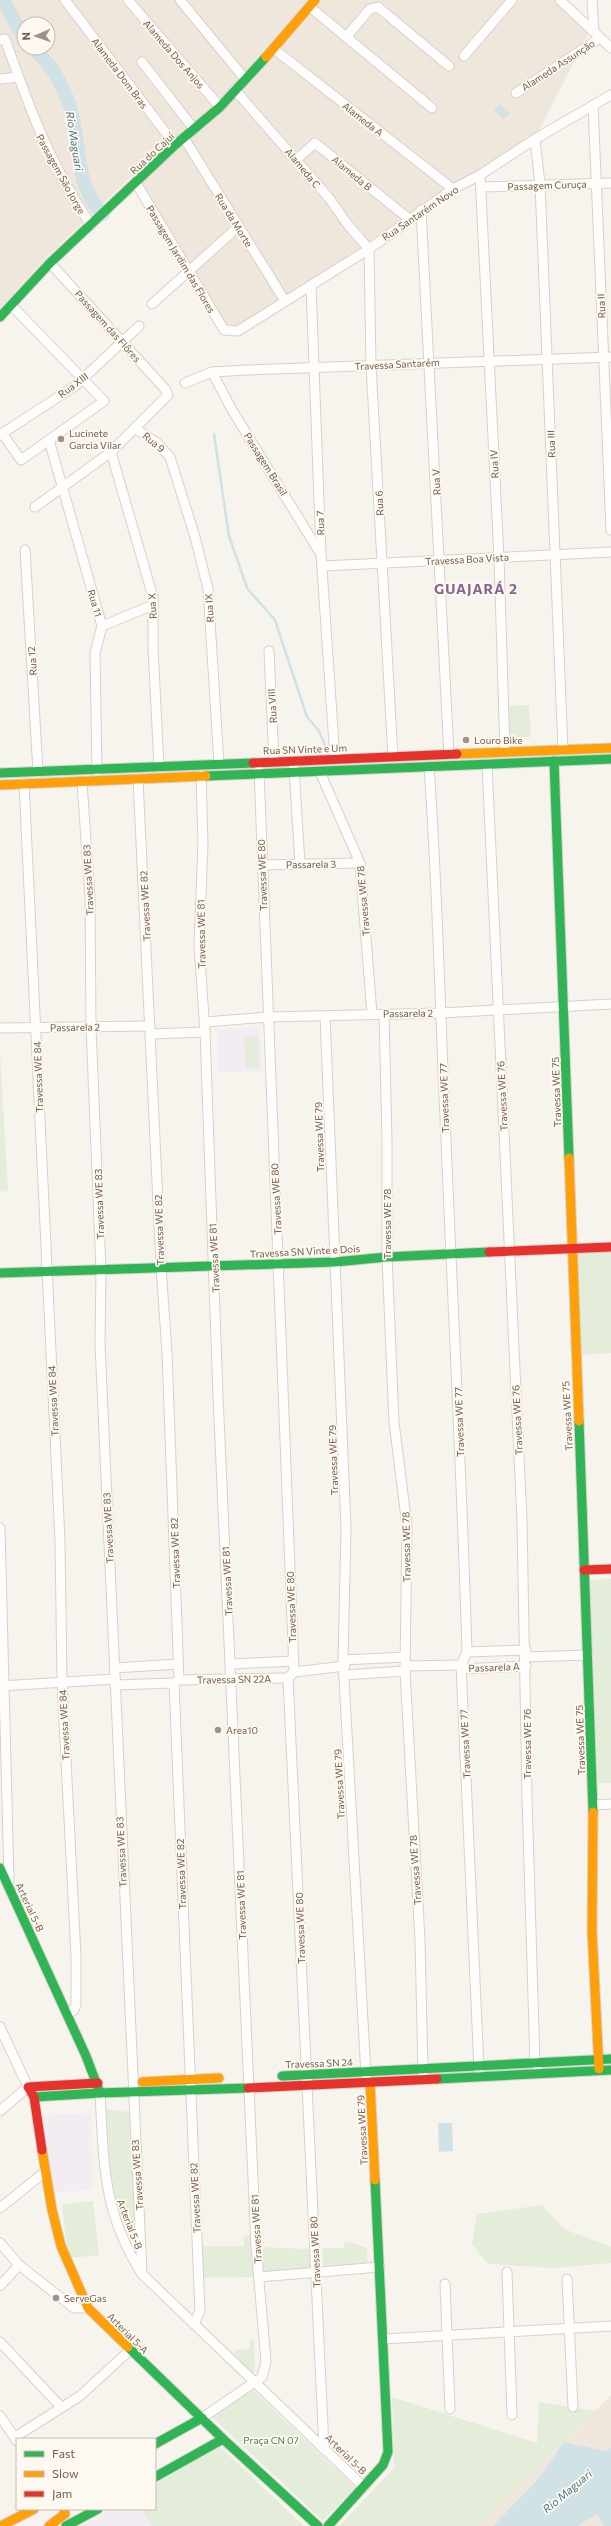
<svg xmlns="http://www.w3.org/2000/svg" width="611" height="2526" font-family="Commissioner,sans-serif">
<rect width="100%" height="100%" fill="#f7f4ee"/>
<!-- residential -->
<g fill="#efe7dc" fill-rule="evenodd">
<path d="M0 0H557L588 34 535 139 239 327 223 325 134 174 42 262 0 310ZM24 24H48V48H24Z"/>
<path d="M611 2395V2526H479L564 2442Z"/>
</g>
<!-- education -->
<g fill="#f4ecf3">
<path d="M260 1027 263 1071 218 1073 217 1029Z"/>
<path d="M91 2113 93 2190 51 2193 42 2115Z"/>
<path d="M111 2509H142L151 2526H80Z"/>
</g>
<!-- green -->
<g fill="#e3edda">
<path d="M529 705 531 737H509L508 706Z"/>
<path d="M258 1035 259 1068H246L244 1036Z"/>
<path d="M0 1053 8 1191 0 1192Z"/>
<path d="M611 1250V1353L581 1355 577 1252Z"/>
<path d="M611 1579V1783H598L589 1580Z"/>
<path d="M106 2109 129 2112 136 2250 118 2212 112 2192Z"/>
<path d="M93 2201 99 2255 68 2258 62 2205Z"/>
<path d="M542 2205 564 2229 611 2247V2263L555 2268 488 2264 472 2244 477 2214Z"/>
<path d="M254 2235 259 2277 203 2278 201 2246H244V2236Z"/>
<path d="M345 2241 367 2248 368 2267 323 2270 322 2248H343Z"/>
<path d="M259 2247 310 2249V2270L263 2273Z"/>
<path d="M254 2339 255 2372 252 2373 234 2358 235 2350 249 2349 250 2340Z"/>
<path d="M251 2388 355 2487 323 2521 212 2417Z"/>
<path d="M392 2397 537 2443 539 2402 595 2411 479 2526H339L394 2468Z"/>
<path d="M220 2447 304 2526H151L142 2509H155V2484Z"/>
</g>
<!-- water -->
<g fill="#d0e2e6">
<path d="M500 104 510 113 504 119 494 110Z"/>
<path d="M438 2123H452L453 2151 439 2152Z"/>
<path d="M564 2442 605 2451 611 2448V2526H604L597 2514 577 2526H493L540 2477Z"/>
</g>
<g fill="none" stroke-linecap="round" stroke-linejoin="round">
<!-- stream -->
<path stroke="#d0e2e6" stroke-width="2.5" d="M214 434 229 536 247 588 275 620 307 717 319 731 327 750"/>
<!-- river -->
<g stroke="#d0e2e6" stroke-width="14">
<path d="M3 0 24 38"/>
<path d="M33 48C51 66 61 80 69 104 82 142 73 185 103 214"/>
</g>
<!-- street casing -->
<g stroke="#d6d1cc" stroke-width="11">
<g id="street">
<path d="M65 0 175 145"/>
<path d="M128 0 220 107"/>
<path d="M180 0 245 79"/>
<path d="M560 0 611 48"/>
<path d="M592 0 594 32"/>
<path d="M310 7 432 108"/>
<path d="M346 37 370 9 378 7 449 66"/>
<path d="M0 40 5 39C29 107 50 165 91 225"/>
<path d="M274 49 453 189"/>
<path d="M464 56 512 0"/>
<path d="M142 62 194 129"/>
<path d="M0 79 18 77"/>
<path d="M235 90 329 198 348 225 369 249 371 366 393 757"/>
<path d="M516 93 600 38"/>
<path d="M593 105 611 530"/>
<path d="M184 138 285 301"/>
<path d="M535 139 540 184 563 750"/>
<path d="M296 160 315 143 409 219"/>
<path d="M480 175 499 558 505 752"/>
<path d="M136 183 224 330 238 331 369 249 453 189 480 175 535 139 611 95"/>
<path d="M482 187 611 183"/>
<path d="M421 210 449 755"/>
<path d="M311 286 321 554 335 759"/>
<path d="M152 304 238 227"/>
<path d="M212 372 232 410 320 553"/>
<path d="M185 383 212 372 247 370 611 357"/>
<path d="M136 429 157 443 170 457 195 537 208 589 219 764"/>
<path d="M2 433 21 460 104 401 12 306"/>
<path d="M0 435 75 386 139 326"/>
<path d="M49 440 102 626 95 653 97 771"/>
<path d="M111 452 153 597V647L159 767"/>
<path d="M35 507 111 452 168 395 166 390 50 263"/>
<path d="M25 550 38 772"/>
<path d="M323 566 611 552"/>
<path d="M102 626 153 605"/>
<path d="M269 651 274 761"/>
<path d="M487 764 522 1521 527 1797 535 2064 537 2066"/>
<path d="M429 767C438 891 440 1016 446 1140 453 1311 462 1481 467 1652L461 1665 479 2070"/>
<path d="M294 768 300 864"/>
<path d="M259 770 294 1672 288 1678 324 2449"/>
<path d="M320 772 360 863 372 1014"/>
<path d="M201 775 203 843 199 945 205 1032 218 1396 256 2246 266 2362 262 2377 202 2418"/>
<path d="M138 779 161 1267 167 1352 179 1680 174 1683 200 2311 194 2324"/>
<path d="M82 782 90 898 91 1027 101 1270 100 1344 142 2274"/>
<path d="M24 783 60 1541 62 1682 76 1956V2004L74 2010 67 2014"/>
<path d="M262 865 360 863"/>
<path d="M384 1014 387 1140V1257L394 1422 407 1526 405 1671 420 1940 423 2073"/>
<path d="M325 1016 346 1528 343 1660 366 2075"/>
<path d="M205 1022 268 1017 441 1013 611 1004"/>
<path d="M0 1028 150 1026"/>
<path d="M151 1034 205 1032"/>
<path d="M0 1528 9 1881"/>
<path d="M467 1652 526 1650"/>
<path d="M526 1657 588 1655"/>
<path d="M343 1660 405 1657"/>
<path d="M231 1664 294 1661"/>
<path d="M405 1666 461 1665"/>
<path d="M114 1668 178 1664"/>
<path d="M461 1669 526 1666"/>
<path d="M294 1672 345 1666"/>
<path d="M344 1675 405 1671"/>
<path d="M179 1680 288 1678"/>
<path d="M115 1685 174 1683"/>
<path d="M0 1686 115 1679"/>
<path d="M593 1805 611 1804"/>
<path d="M0 2027 28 2087 0 2111"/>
<path d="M100 2093C104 2163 102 2211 142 2274L364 2487"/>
<path d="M0 2208 46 2171"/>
<path d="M0 2243 19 2265 74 2308H88"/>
<path d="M507 2272 512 2415"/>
<path d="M259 2277 380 2267"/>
<path d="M567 2279 573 2407"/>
<path d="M445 2284 450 2409"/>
<path d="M0 2286 19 2265"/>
<path d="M383 2339 611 2326"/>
<path d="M0 2342 61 2407"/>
<path d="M0 2416 17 2441"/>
<path d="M15 2437 80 2396 130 2350"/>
</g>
</g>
<!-- fast casing -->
<g stroke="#d7d1cb" stroke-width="11">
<g id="fast">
<path d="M0 317 50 263 175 145 220 107 266 57"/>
<path d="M554 761 569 1158"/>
<path d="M0 773 253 763"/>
<path d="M206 776 611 759"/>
<path d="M0 1273 335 1262 387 1257 489 1252"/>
<path d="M579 1421 593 1812"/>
<path d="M0 1868 86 2056 100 2093 248 2088"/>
<path d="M282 2076 611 2059"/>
<path d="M437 2079 611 2070"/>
<path d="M34 2097 100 2093"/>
<path d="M128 2347 223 2439 318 2526"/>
<path d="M155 2444 202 2418"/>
<path d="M155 2477 223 2439"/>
<path d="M66 2526 98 2509"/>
<path d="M328 2526 383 2465 388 2452 375 2180"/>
</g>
</g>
<!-- slow casing -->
<g stroke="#d7d1cb" stroke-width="11">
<g id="slow">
<path d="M266 57 315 0"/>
<path d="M457 754 611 748"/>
<path d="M0 785 206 776"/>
<path d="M569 1158 579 1421"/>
<path d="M593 1812 592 1931 599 2069"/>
<path d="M142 2082 219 2078"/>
<path d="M370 2083 375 2180"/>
<path d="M42 2150 52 2210 61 2246 88 2308 128 2347"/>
<path d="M1 2526 34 2509"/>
<path d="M49 2526 65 2514 64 2509"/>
</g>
</g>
<!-- jam casing -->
<g stroke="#d7d1cb" stroke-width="11">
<g id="jam">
<path d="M253 763 457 754"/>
<path d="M489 1252 611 1247"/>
<path d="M584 1570 611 1569"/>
<path d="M248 2088 437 2079"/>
<path d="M42 2150 34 2097 28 2087 98 2083"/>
</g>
</g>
<!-- street -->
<use href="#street" stroke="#fefdfc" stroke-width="9"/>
<!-- fast -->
<use href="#fast" stroke="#30b455" stroke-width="9"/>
<!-- slow -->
<use href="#slow" stroke="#ff9f0a" stroke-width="9"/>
<!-- jam -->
<use href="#jam" stroke="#e5322d" stroke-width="9"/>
</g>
<!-- markers -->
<g fill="#a19287" stroke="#fef9f0" stroke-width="1.5">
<circle cx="61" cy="439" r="4"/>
<circle cx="466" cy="740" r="4"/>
<circle cx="218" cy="1730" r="4"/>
<circle cx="56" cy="2298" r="4"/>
</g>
<g text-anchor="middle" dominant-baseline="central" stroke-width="3.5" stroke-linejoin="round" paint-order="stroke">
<!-- street labels -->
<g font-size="10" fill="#735e4f" stroke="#fef9f0">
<text transform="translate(174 54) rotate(49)">Alameda Dos Anjos</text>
<text transform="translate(558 65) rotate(-33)">Alameda Assunção</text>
<text transform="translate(120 73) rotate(53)">Alameda Dom Bras</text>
<text transform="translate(363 119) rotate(38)">Alameda A</text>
<text transform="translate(152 153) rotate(-43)">Rua do Cajuí</text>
<text transform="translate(303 168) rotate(50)">Alameda C</text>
<text transform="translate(352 173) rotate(40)">Alameda B</text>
<text transform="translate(61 174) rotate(61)">Passagem São Jorge</text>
<text transform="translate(547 185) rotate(-2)">Passagem Curuça</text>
<text transform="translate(420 213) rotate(-34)">Rua Santarém Novo</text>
<text transform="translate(234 220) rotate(58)">Rua da Morte</text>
<text transform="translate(181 259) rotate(59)">Passagem Jardim das Flores</text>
<text transform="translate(601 306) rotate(-92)">Rua II</text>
<text transform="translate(108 326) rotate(48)">Passagem das Flôres</text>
<text transform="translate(397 364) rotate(-3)">Travessa Santarém</text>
<text transform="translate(73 385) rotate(-37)">Rua XIII</text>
<text transform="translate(154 442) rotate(40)">Rua 9</text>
<text transform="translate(551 444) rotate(-92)">Rua III</text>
<text transform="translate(266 464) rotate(58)">Passagem Brasil</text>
<text transform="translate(494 464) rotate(-93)">Rua IV</text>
<text transform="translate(436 482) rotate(-93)">Rua V</text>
<text transform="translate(379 503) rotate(-93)">Rua 6</text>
<text transform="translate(320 523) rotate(-92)">Rua 7</text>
<text transform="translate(467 559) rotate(-3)">Travessa Boa Vista</text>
<text transform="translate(95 603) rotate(74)">Rua 11</text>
<text transform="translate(152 606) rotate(-93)">Rua X</text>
<text transform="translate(209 608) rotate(-94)">Rua IX</text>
<text transform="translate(32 661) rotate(-94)">Rua 12</text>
<text transform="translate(272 706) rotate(-93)">Rua VIII</text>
<text transform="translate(305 749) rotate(-2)">Rua SN Vinte e Um</text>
<text transform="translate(311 864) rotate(-1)">Passarela 3</text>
<text transform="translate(262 875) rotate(-92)">Travessa WE 80</text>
<text transform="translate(88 880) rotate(-93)">Travessa WE 83</text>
<text transform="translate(363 901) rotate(-95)">Travessa WE 78</text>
<text transform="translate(145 906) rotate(-93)">Travessa WE 82</text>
<text transform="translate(201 934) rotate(-91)">Travessa WE 81</text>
<text transform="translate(408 1013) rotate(-1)">Passarela 2</text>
<text transform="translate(75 1027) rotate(-1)">Passarela 2</text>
<text transform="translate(38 1077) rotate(-92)">Travessa WE 84</text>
<text transform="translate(556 1092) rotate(-92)">Travessa WE 75</text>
<text transform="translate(502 1096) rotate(-93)">Travessa WE 76</text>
<text transform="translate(444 1098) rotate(-92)">Travessa WE 77</text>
<text transform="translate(319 1137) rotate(-92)">Travessa WE 79</text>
<text transform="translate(276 1199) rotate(-93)">Travessa WE 80</text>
<text transform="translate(99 1204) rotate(-92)">Travessa WE 83</text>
<text transform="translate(387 1224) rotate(-90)">Travessa WE 78</text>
<text transform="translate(159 1230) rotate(-92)">Travessa WE 82</text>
<text transform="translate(305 1251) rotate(-3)">Travessa SN Vinte e Dois</text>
<text transform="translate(214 1258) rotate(-93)">Travessa WE 81</text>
<text transform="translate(53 1401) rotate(-93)">Travessa WE 84</text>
<text transform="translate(567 1416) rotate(-93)">Travessa WE 75</text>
<text transform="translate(517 1420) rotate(-93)">Travessa WE 76</text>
<text transform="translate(459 1422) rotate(-92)">Travessa WE 77</text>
<text transform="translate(333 1460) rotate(-92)">Travessa WE 79</text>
<text transform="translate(108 1528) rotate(-93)">Travessa WE 83</text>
<text transform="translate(406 1547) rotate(-91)">Travessa WE 78</text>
<text transform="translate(175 1553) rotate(-92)">Travessa WE 82</text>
<text transform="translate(227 1581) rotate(-93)">Travessa WE 81</text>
<text transform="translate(291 1607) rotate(-92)">Travessa WE 80</text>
<text transform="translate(494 1667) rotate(-2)">Passarela A</text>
<text transform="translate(234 1679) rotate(-1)">Travessa SN 22A</text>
<text transform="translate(64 1725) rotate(-93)">Travessa WE 84</text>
<text transform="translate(580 1740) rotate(-92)">Travessa WE 75</text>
<text transform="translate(465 1744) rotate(-93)">Travessa WE 77</text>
<text transform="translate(527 1744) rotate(-90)">Travessa WE 76</text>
<text transform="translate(339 1784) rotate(-93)">Travessa WE 79</text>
<text transform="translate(121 1852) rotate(-93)">Travessa WE 83</text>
<text transform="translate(415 1870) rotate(-94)">Travessa WE 78</text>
<text transform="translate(181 1874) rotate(-92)">Travessa WE 82</text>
<text transform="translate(241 1905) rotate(-92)">Travessa WE 81</text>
<text transform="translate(30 1907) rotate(65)">Arterial 5-B</text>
<text transform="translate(300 1928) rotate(-92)">Travessa WE 80</text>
<text transform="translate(319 2063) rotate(-2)">Travessa SN 24</text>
<text transform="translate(362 2130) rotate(-93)">Travessa WE 79</text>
<text transform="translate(137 2175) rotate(-94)">Travessa WE 83</text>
<text transform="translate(195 2198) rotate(-93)">Travessa WE 82</text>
<text transform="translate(130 2224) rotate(69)">Arterial 5-B</text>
<text transform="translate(256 2229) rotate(-93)">Travessa WE 81</text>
<text transform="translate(315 2252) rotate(-93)">Travessa WE 80</text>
<text transform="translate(128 2333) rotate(45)">Arterial 5-A</text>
<text transform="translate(346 2454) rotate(44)">Arterial 5-B</text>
</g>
<!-- poi labels -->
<g font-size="10" fill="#735e4f" stroke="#fef9f0" text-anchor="start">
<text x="69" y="433">Lucinete<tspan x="69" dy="12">Garcia Vilar</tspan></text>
<text x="474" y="740">Louro Bike</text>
<text x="226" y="1730">Area10</text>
<text x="64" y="2298">ServeGas</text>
</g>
<!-- park labels -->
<g font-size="10" fill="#567d4b" stroke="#fef9f0">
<text x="271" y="2440">Praça CN 07</text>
</g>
<!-- water labels -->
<g font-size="11" font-style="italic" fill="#4b7784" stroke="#fef9f0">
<text transform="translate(75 141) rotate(81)">Rio Maguari</text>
<text transform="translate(567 2491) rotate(-40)">Rio Maguari</text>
</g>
<!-- district labels -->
<g font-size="14" font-weight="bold" letter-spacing="1" fill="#84678f" stroke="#fef9f0">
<text x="476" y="588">GUAJARÁ 2</text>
</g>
</g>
<!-- legend -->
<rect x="16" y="2438" width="140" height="72" fill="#fef9f0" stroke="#c6bbb0"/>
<rect x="24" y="2451" width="20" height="6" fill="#30b455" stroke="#c6bbb0"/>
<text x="52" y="2458" font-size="12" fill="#735e4f">Fast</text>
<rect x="24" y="2471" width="20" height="6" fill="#ff9f0a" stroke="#c6bbb0"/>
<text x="52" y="2478" font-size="12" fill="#735e4f">Slow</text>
<rect x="24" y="2491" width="20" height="6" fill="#e5322d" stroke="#c6bbb0"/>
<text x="52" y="2498" font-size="12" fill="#735e4f">Jam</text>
<!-- north arrow -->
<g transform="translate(36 36) rotate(268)"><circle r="19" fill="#fef9f0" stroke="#c6bbb0"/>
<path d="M0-3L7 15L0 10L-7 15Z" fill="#a19287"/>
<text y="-6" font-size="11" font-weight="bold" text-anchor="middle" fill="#735e4f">N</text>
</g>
</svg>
